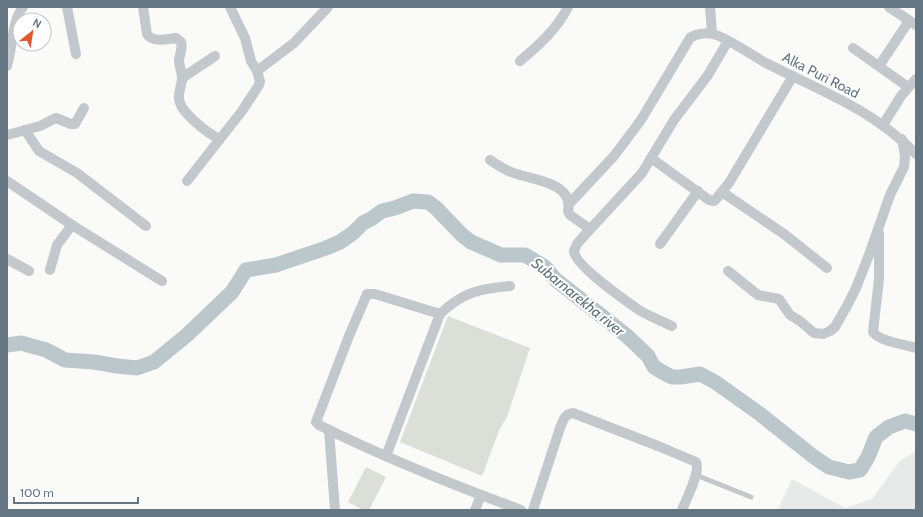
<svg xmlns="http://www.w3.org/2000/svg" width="923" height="517" font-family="Cabin,sans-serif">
<rect width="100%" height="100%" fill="#fafaf8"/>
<!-- built -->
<path fill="#e8e9e9" d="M916 451V510H778L792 479 845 508 872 499 900 461Z"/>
<!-- green -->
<g fill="#dadfd7">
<path d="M448 316 530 348 507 417 500 428 482 476 400 442Z"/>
<path d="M366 467 386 477 369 510H363L348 502Z"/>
</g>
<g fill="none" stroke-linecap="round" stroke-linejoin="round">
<!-- river -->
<path stroke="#bbc7cb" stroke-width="15" d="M7 345 21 343 46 350 65 360 94 362 117 366 137 368 154 362 187 335 232 292 246 270 276 265 326 248 340 242 353 233 363 223 371 219 382 211 395 208 413 201 428 202 436 208 462 235 471 242 501 255H525L545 267 556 280 627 336 648 356 654 367 664 373 672 377H681L700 374 715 382 760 414 814 457 829 467 849 472 860 470 868 457 876 437 889 427 905 421 916 424"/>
<!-- lane -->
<path stroke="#c3c8cc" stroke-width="5" d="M696 475 751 497"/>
<!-- street -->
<g stroke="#c3c8cc" stroke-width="10">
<path d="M67 7 76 54"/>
<path d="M143 7 147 34C153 43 166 39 176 38L181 42C183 48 180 53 179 60 179 66 182 72 182 78 182 85 178 92 179 99 180 112 208 134 220 139L242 111 259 85 260 81 257 71 294 43 328 7"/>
<path d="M230 7 245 38 251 61 257 71"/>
<path d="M710 7 712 33"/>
<path d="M889 7 916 25"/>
<path d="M853 48 908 87"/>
<path d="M520 61C539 45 557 29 568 7"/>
<path d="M7 66C13 47 11 23 23 7"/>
<path d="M879 66 909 21"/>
<path d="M182 78 215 56"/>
<path d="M883 125 901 96 916 79"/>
<path d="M25 130 39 151 77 173 146 226"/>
<path d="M7 135 40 126 56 118 71 124H75L84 108"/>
<path d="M651 158 709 200 714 201 716 199 729 183 793 76"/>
<path d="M490 160C496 164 503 169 511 172 530 180 574 181 568 211L570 215 590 229"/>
<path d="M7 181 72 225 162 281"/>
<path d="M187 181 220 139"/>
<path d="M722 192 784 234 827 268"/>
<path d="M570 203 614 156 641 120 690 38C695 34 707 32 713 34 728 38 751 55 766 63 821 91 872 109 916 154"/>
<path d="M879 233V279L873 332C880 342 904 344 916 348"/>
<path d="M660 244 698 191"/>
<path d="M7 259 29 271"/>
<path d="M50 270 57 245 72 225"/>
<path d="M728 271 758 295 779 299 790 315 800 321 814 333 823 334 830 331 835 327 848 304 856 288 869 255 890 195 904 167 905 156 902 139"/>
<path d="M440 314 375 294H367L349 336 316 422 319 425C385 458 453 485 521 510"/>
<path d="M672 326C661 321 649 316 639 310 626 301 574 265 574 251L577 244 583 237 642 173 674 120 708 75 728 41"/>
<path d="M329 430 335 510"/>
<path d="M386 456 440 314C463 292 479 289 510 286"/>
<path d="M475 510 481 495"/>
<path d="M533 510 560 428C563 421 564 414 573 413L658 446 696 462C701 472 686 499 682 510"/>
</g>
</g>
<g text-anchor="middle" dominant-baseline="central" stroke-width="4" stroke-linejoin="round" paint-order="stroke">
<!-- street labels -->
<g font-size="14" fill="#657683" stroke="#fff">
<text transform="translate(821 75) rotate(27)">Alka Puri Road</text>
</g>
<!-- water labels -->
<g font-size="15" font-style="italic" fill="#60757c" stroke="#fff">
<text transform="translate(578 297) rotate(39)">Subarnarekha river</text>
</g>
</g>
<!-- border -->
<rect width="923" height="517" fill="none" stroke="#657683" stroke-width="16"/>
<!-- north arrow -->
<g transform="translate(32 32) rotate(30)"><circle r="19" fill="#ffffff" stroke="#c1c8cd"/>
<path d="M0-3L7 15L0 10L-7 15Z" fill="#e4572e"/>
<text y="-6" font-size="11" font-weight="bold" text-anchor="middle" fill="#657683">N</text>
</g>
<!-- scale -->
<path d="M14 497v6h124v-6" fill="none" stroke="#657683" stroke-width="2"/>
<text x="20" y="497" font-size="12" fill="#657683" stroke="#ffffff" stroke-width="3" paint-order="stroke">100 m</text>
</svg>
